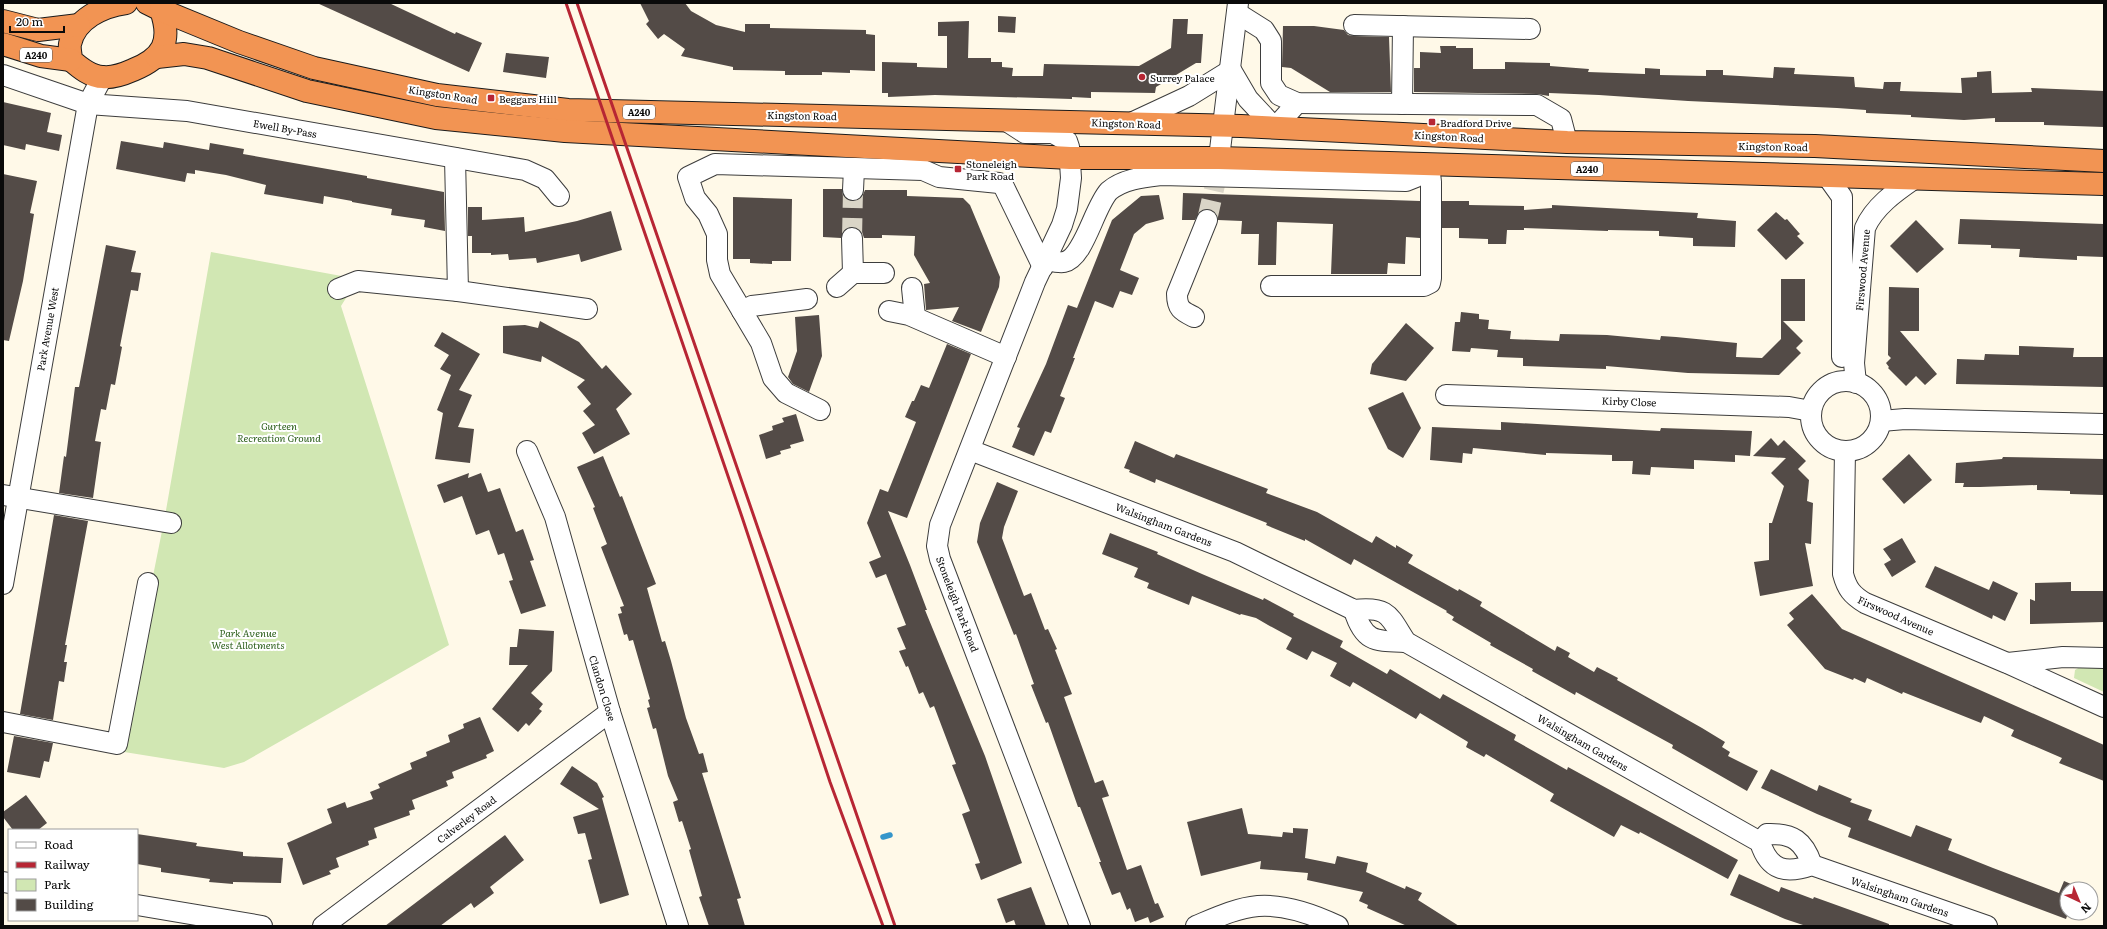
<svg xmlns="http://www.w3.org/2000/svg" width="2107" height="929" font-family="Literata,serif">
<rect width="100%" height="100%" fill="#fff9e8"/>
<!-- green -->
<g fill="#d1e7b3">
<path d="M211 252 358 279 341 306 449 645 244 762 224 768 118 751 165 516Z"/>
<path d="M2104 665V692L2074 678 2075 670 2080 667Z"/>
</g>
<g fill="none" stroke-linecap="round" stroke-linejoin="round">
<!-- stream -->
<path stroke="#3696ca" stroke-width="5.5" d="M883 837 890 835"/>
</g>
<!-- building -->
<g fill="#534b47">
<path d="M317 3H389L455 34 456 32 482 43 469 72Z"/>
<path d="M640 3H685L691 11 716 25 745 32V24H770V28L866 30V34L875 35V71L850 70V73L822 72V75H785V71L733 70V67L681 56 685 49 664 34 658 39 646 24 649 21Z"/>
<path d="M998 16 1016 17 1015 33 998 32Z"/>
<path d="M1173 19H1188L1187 34H1203L1201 63H1196L1156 87 1155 93 1091 92V98L1072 97V99L935 95 888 97V93H882V62L917 63V67L947 68V36H938V22L969 21 968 58H991V62H1002V67L1013 68 1012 76H1043L1044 64 1139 66 1171 48Z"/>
<path d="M1283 26H1314L1344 30 1348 35 1354 36 1389 37 1391 92H1330L1291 68 1282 67Z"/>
<path d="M1440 46H1456V48H1473V69H1505V62L1550 63V66L1589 69 1588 72 1645 74V68L1660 69V75L1706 76V70H1723V75L1773 78 1774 67 1795 68 1794 74 1854 77 1855 87 1883 89 1884 82H1901L1900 91 1962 93 1961 78 1977 77V72L1991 71 1992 93 2032 92 2031 88 2104 91V127L2044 125V122H1995V118L1964 120 1911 117V115L1866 113V110L1837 108 1688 101 1599 95 1549 93V96L1537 94 1414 92V68H1420V52L1441 53Z"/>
<path d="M506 53 549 57 546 78 503 72Z"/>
<path d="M3 102 51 113 47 132 62 135 59 151 26 144 25 150 3 145Z"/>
<path d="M121 141 163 148 164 142 209 150 210 143 244 149 243 154 367 176V178L444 192 445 231 424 227 425 220 391 215 392 209 352 202V201L324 196 323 204 264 194 266 185 226 175 195 170V174L187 173 185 182 116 169Z"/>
<path d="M3 174 37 181 30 213 34 214 23 281 9 341 3 340Z"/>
<path d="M823 189H842L843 196 852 201 858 200 862 197 865 190H907V196L963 198 970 205 1000 277 999 287 981 332 952 321 959 307 926 310 924 284 930 283 914 255 915 236 882 235V238H864L862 232 852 227 846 228 841 238 823 237Z"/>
<path d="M1183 193 1420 201V238L1406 237 1405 264 1388 263 1387 274H1331L1333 224 1277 222 1276 265H1258L1259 234H1241L1242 221 1218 220 1216 213 1211 209 1200 211 1195 220H1182Z"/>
<path d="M1159 195 1164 219 1146 224 1134 234 1120 270 1139 278 1132 295 1120 291 1113 308 1095 301 1073 358H1075L1060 396 1065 398 1051 433 1045 431 1034 456 1012 447 1020 428 1017 427 1046 364 1068 305 1077 308 1112 220 1141 196Z"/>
<path d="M733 197 792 199 791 261H772V264L750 263V259H733Z"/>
<path d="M1442 201H1469V205L1524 206V210L1552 208V205L1698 213 1697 218 1736 221 1735 247 1693 246V238L1659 236V231L1608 230V231L1524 228V230H1507L1506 244H1488V239L1459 238V228H1442Z"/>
<path d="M468 207H482V220L524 217 525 232 577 221 611 211 622 250 581 262 579 254 537 263 536 258 509 260 508 254 491 255V253H472V236H468Z"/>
<path d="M1776 212 1785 220 1787 219 1800 234 1797 236 1804 243 1786 260 1757 230Z"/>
<path d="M1960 219 2104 224V257L2077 256V260L2019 257 2020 249 1991 248V245L1958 244Z"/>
<path d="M1916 220 1944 249 1917 273 1890 246Z"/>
<path d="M106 245 136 251 131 272 141 273 138 291 131 290 120 346 122 347 115 385 111 384 106 410 101 409 95 441 101 442 93 498 59 493 64 456 66 457 75 387H79Z"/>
<path d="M1781 279H1805V321H1783L1803 341 1796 348 1801 353 1779 375 1688 373 1606 366V369L1523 366V358L1497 357 1498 350 1471 348 1470 352 1452 351 1455 322H1460L1461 312 1479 314V319L1489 320 1488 329 1511 331 1510 339 1559 341 1560 334 1607 335 1660 340 1661 336 1676 337 1737 343 1736 357 1762 358 1781 339Z"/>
<path d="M1889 287 1919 288V331H1900L1937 374 1925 385 1916 376 1906 386 1888 368 1889 367 1886 363 1891 358 1888 355Z"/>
<path d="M819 315 822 356 809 392 793 384 788 377 797 351 795 317Z"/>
<path d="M540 321 579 342 602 369 606 365 632 394 616 409 630 434 594 454 582 433 595 425 583 411 591 404 577 387 585 380 542 356 541 362 503 353V326L525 325 538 328Z"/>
<path d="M1406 323 1434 348 1406 381 1370 374 1372 364Z"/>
<path d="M442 332 480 354 459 390 472 395 458 427 474 429 470 463 435 459 443 413 437 410 451 375 440 369 449 355 434 346Z"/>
<path d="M947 344 971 354 907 518 888 511 910 565 927 610H925L985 756 1022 863 981 880 975 864 980 863 962 814 970 811 952 765 956 764 934 706 930 708 923 692 919 694 908 666 906 667 899 651 906 649 897 628 906 625 886 574 876 578 869 562 881 557 867 523 880 489 888 492 916 422 905 417 912 401H914L921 385 929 388Z"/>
<path d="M2019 346 2074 348 2073 357H2104V387L1956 384 1957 359 1984 360 1985 354 2019 355Z"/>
<path d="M1403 392 1421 428 1403 458 1388 449 1368 408Z"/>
<path d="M796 414 804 441 790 445 791 448 780 451 781 454 766 459 759 435 773 430 772 426 784 422 782 418Z"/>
<path d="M1501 422 1660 431 1661 428 1752 431 1750 456 1735 455V462L1694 460V469L1651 467 1650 475 1632 474 1633 461H1612V455L1546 453V455L1473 448 1472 454 1463 453 1462 463 1430 460 1432 427 1501 430Z"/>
<path d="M1771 438 1778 446 1784 440 1806 461 1798 469 1809 480 1807 501 1813 503 1811 544 1805 543 1813 586 1760 596 1754 562 1769 560V523H1772L1784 486 1771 473 1786 458 1753 456Z"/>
<path d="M1135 441 1174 458 1176 454 1268 489 1266 493 1317 512 1372 543 1376 536 1396 548V545L1413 555 1408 563 1458 591 1459 589 1482 602 1480 606 1555 651 1557 646 1570 653 1568 657 1594 672 1597 667 1618 678 1617 680 1702 728 1725 742 1722 747 1730 752 1728 756 1758 771 1747 791 1672 748 1673 745 1576 692 1575 695 1532 671 1533 669 1490 645 1491 643 1452 620 1454 617 1446 612 1447 611 1354 559 1351 565 1305 539V541L1266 525 1267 523 1156 479 1155 483 1129 472 1130 470 1124 468Z"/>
<path d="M1909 454 1932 480 1904 504 1882 479Z"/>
<path d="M603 456 620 497 622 496 656 584 647 588 662 642 665 641 671 661 686 718 699 754 703 753 708 772 702 773 741 898 737 899 745 926H709L699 897 702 896 689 850 691 849 682 821 679 822 673 802 678 800 668 776 656 728 653 729 647 708 650 707 648 700 650 699 633 640 629 641 627 634 624 635 618 614 622 613 620 607 624 606 601 547 607 544 593 508 595 507 577 467Z"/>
<path d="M2003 457 2104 459V495L2070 494V491L2037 490V485L1980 487H1963L1964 483H1955L1956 463 2002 459Z"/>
<path d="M469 473 468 478 481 473 488 492 500 488 516 532 523 529 534 560 530 561 546 606 521 614 509 581 513 580 504 553 498 555 489 530 476 535 462 496 444 503 437 485Z"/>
<path d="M997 482 1018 491 1004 527 1002 538 1024 596 1031 593 1045 630 1048 629 1057 649 1055 650 1072 694 1064 697 1095 783 1103 780 1109 796 1102 798 1127 870 1141 865 1155 904 1158 903 1164 917 1150 923 1148 917 1135 922 1130 908 1127 910 1120 892 1112 895 1099 862H1101L1080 807H1078L1048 722 1046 723 1031 685 1034 684 1016 634 1014 635 977 542 980 523Z"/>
<path d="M54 515 88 521 65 645H67L64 662H67L64 682 59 681 53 720 20 714Z"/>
<path d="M1110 533 1158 552 1157 554 1202 574 1263 600 1264 598 1294 614 1293 616 1343 641 1340 647 1387 674 1390 669 1440 699 1443 694 1516 735 1514 740 1544 757 1567 770 1568 767 1738 860 1728 879 1640 832 1639 834 1621 825 1614 837 1550 801 1554 794 1486 754 1484 757 1466 747 1468 742 1420 713 1416 719 1353 682 1350 687 1330 676 1337 663 1312 651 1307 660 1286 649 1292 638 1268 625 1256 618 1241 614 1240 615 1192 596 1189 605 1147 588 1149 583 1134 577 1138 568 1102 554Z"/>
<path d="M1902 538 1916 562 1892 577 1884 564 1891 560 1883 549Z"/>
<path d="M1935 566 1989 590 1993 581 2018 593 2005 621 1993 615 1992 619 1925 587Z"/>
<path d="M2071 582V591H2104V622L2030 624V599L2035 601V583Z"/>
<path d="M1812 594 1842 629 2104 745V781L2059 763 2062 758 2011 736 2014 730 1984 716 1981 723 1903 692 1902 694 1867 678 1865 683 1854 678 1853 680 1825 669 1787 625 1794 619 1789 613Z"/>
<path d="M519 629 554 631 552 671 531 693 543 704 539 709 542 711 529 726 526 723 518 732 492 709 528 665H509L510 647H517Z"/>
<path d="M480 717 494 751 486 755 487 758 452 772 454 778 446 781 448 786 412 800 415 809 409 811 410 815 374 828 377 838 368 841 369 845 336 858 339 867 329 871 331 874 303 885 287 843 332 823 327 809 345 802 347 808 373 799 370 792 380 788 378 784 412 769 410 763 427 756 426 752 450 742 448 735 464 728 463 724Z"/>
<path d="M14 736 53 743 49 762 44 761 40 778 7 772Z"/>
<path d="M572 766 597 783 604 797 602 798 629 895 600 904 588 860 592 859 585 833 578 834 573 817 599 809 560 784Z"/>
<path d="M1771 769 1817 791 1819 785 1852 799 1850 802 1872 810 1868 820 1911 837 1916 825 1952 839 1948 850 1993 868 2059 893 2064 881 2078 887V889H2067L2068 913 2066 919 1848 837 1851 828 1817 814 1761 788Z"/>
<path d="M26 795 47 823 38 830H13L3 817V812Z"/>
<path d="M1242 808 1248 834 1282 837 1283 832 1293 833V828L1308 829 1305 858 1335 864 1337 856 1368 863 1366 872 1405 889 1406 886 1422 893 1418 900 1459 926H1407L1367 908 1368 905 1359 901 1363 892 1307 880 1308 873 1260 869 1261 861 1201 876 1187 822Z"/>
<path d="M137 834 197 843 196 846 243 852V856L283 858 281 883 233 882V884L209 882 210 879 161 872V868L137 864Z"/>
<path d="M505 835 524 860 490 887 494 893 474 908 471 903 440 926H385Z"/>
<path d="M1739 874 1779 892 1781 887 1813 899 1814 897 1828 902 1889 924V926H1806L1785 919 1730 895Z"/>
<path d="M1031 887 1046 926H1016L1014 920 1006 923 997 899Z"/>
</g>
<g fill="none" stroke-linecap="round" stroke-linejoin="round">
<!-- minor-tunnel -->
<g stroke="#dad5c7" stroke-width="20" stroke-dasharray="20 10" stroke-linecap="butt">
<path d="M1207 220 1217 176"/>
<path d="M852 238 853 190"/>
</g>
<!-- minor casing -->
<g stroke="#3d3d3d" stroke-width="22">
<g id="minor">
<path d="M1237 13 1264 30 1271 41V83L1279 95 1297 103 1537 105 1561 119 1567 142"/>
<path d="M1354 25 1530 29"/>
<path d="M1231 70 1248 99 1275 128 1297 103"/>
<path d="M3 75 88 104 187 111 525 170 545 179 559 196"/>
<path d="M1402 104 1403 26"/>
<path d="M1005 120 1025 133H1053L1067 141 1069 147 1071 178 1067 209 1062 225 1035 282 940 525 937 546 940 559 1080 926"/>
<path d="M1131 123 1189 96 1231 70"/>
<path d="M1219 158 1238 3"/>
<path d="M1827 176 1842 197V357"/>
<path d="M853 190 854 169"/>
<path d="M852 238 853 273"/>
<path d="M1046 260C1051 261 1059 263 1064 262 1084 258 1094 207 1109 191 1123 179 1144 177 1161 175L1406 181 1416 177 1429 165"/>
<path d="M1271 286H1424L1430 283 1431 278V182L1429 165"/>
<path d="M837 287 853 273H884"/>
<path d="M912 288 915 317"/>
<path d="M338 289 358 281 458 291 455 158"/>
<path d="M458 291 587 309"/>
<path d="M742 311 752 306 807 299"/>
<path d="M889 311 909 315 1006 357"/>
<path d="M1194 317C1182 311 1177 309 1177 294L1207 220"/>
<circle cx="1846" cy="416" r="35"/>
<path d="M1856 383 1854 363 1865 228C1874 207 1895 192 1914 179"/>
<path d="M1446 395 1789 407 1811 411"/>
<path d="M820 410 786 393 773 378 761 343 720 274 717 260V234L708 214 695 198 688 177 715 164 923 170 939 177 999 183 1004 187 1043 267"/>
<path d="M1881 421 1905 419 2104 424"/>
<path d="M970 450 1235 552 1354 610C1389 606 1389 616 1406 642L1760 842C1769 871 1786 874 1812 865L1987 926"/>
<path d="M527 451 555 517 610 712 678 926"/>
<path d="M1845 451 1843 574C1847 589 1852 595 1865 603L2007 663 2104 707"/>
<path d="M3 495 171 523"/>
<path d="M3 584 88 104 102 78"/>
<path d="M1354 610C1364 643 1376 641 1406 642"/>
<path d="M2008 663 2063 657 2104 658"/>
<path d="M3 722 117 744 148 583"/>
<path d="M1760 842 1767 834C1793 833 1804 841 1812 865"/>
<path d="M3 882 9 883"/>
<path d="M137 905 262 926"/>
<path d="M323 926 610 712"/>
<path d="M1196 926C1215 918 1236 908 1258 906 1285 904 1315 915 1338 926"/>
</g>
</g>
<!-- highway casing -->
<g stroke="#1b1b1b" stroke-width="24">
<g id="highway">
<path d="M126 3C103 6 75 19 70 44 69 49 71 55 71 60 80 68 91 77 103 77 113 78 124 74 133 70 163 58 172 42 161 10L147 3"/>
<path d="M161 10 239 42 314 68 437 95 568 110 1241 126 1567 142 1815 146 2104 161"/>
<path d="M3 21 38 30 79 25"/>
<path d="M3 44 41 56 71 60"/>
<path d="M157 57 184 54 208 58 307 91 436 118 565 131 1070 158H1219L2104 184"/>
</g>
</g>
<!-- minor -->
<use href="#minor" stroke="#fff" stroke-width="20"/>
<!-- highway -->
<use href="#highway" stroke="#f29453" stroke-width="22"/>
<!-- rail -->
<g stroke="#b72634" stroke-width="3">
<path d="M566 3 742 517 830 782 883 926"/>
<path d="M577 3 895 926"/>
</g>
</g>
<!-- markers -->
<g fill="#b72634" stroke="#fff" stroke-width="1.5">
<circle cx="1142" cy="77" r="4"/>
<rect x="487" y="94" width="8" height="8" rx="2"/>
<rect x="1428" y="118" width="8" height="8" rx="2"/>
<rect x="954" y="165" width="8" height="8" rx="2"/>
</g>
<g text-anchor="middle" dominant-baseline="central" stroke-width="4" stroke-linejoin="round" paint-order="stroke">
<!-- shield labels -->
<g fill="#fff" stroke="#545454" stroke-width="1">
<rect x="20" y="48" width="32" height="14" rx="3"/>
<rect x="623" y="105" width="32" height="14" rx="3"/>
<rect x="1571" y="162" width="32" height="14" rx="3"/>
</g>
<g font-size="9" font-weight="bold" fill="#0a0a0a">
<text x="36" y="55">A240</text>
<text x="639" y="112">A240</text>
<text x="1587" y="169">A240</text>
</g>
<!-- poi labels -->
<g font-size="10" fill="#0a0a0a" stroke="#fff" text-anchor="start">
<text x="1150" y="77">Surrey Palace</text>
<text x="499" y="98">Beggars Hill</text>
<text x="1440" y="122">Bradford Drive</text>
<text x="966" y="163">Stoneleigh<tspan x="966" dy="12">Park Road</tspan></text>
</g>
<!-- street labels -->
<g font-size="10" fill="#0a0a0a" stroke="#fff">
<text transform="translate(443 94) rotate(9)">Kingston Road</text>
<text transform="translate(802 115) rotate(1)">Kingston Road</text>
<text transform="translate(1126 123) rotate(2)">Kingston Road</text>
<text transform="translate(285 128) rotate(10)">Ewell By-Pass</text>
<text transform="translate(1449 136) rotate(3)">Kingston Road</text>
<text transform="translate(1773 146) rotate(1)">Kingston Road</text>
<text transform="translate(1862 270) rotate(-85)">Firswood Avenue</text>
<text transform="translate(47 329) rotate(-80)">Park Avenue West</text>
<text transform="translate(1629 401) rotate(2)">Kirby Close</text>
<text transform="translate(1164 524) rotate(21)">Walsingham Gardens</text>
<text transform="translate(958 604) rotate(69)">Stoneleigh Park Road</text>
<text transform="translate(1896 615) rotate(24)">Firswood Avenue</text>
<text transform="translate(603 688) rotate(73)">Clandon Close</text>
<text transform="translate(1583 742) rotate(30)">Walsingham Gardens</text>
<text transform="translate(466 819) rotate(-37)">Calverley Road</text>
<text transform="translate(1900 896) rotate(19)">Walsingham Gardens</text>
</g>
<!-- park labels -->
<g font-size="10" font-style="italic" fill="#2e601d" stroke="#fff">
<text x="279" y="425">Gurteen<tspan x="279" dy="12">Recreation Ground</tspan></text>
<text x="248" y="632">Park Avenue<tspan x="248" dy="12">West Allotments</tspan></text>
</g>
</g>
<!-- border -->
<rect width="2107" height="929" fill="none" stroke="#0a0a0a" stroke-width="8"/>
<!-- legend -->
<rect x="8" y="829" width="130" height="92" fill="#ffffff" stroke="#9d9d9d"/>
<rect x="16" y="842" width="20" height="6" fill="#ffffff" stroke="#9d9d9d"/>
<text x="44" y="849" font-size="12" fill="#0a0a0a">Road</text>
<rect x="16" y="862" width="20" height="6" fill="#b72634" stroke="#9d9d9d"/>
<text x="44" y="869" font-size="12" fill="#0a0a0a">Railway</text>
<rect x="16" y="879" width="20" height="12" fill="#d1e7b3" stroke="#9d9d9d"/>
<text x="44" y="889" font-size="12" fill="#0a0a0a">Park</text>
<rect x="16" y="899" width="20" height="12" fill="#534b47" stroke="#9d9d9d"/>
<text x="44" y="909" font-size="12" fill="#0a0a0a">Building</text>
<!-- north arrow -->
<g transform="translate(2079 901) rotate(136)"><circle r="19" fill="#ffffff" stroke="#9d9d9d"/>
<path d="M0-3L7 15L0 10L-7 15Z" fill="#b72634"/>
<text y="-6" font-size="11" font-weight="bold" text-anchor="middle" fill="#0a0a0a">N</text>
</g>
<!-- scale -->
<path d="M10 26v6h54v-6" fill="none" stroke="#0a0a0a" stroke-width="2"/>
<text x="16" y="26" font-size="12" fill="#0a0a0a" stroke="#ffffff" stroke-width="3" paint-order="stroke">20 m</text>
</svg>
